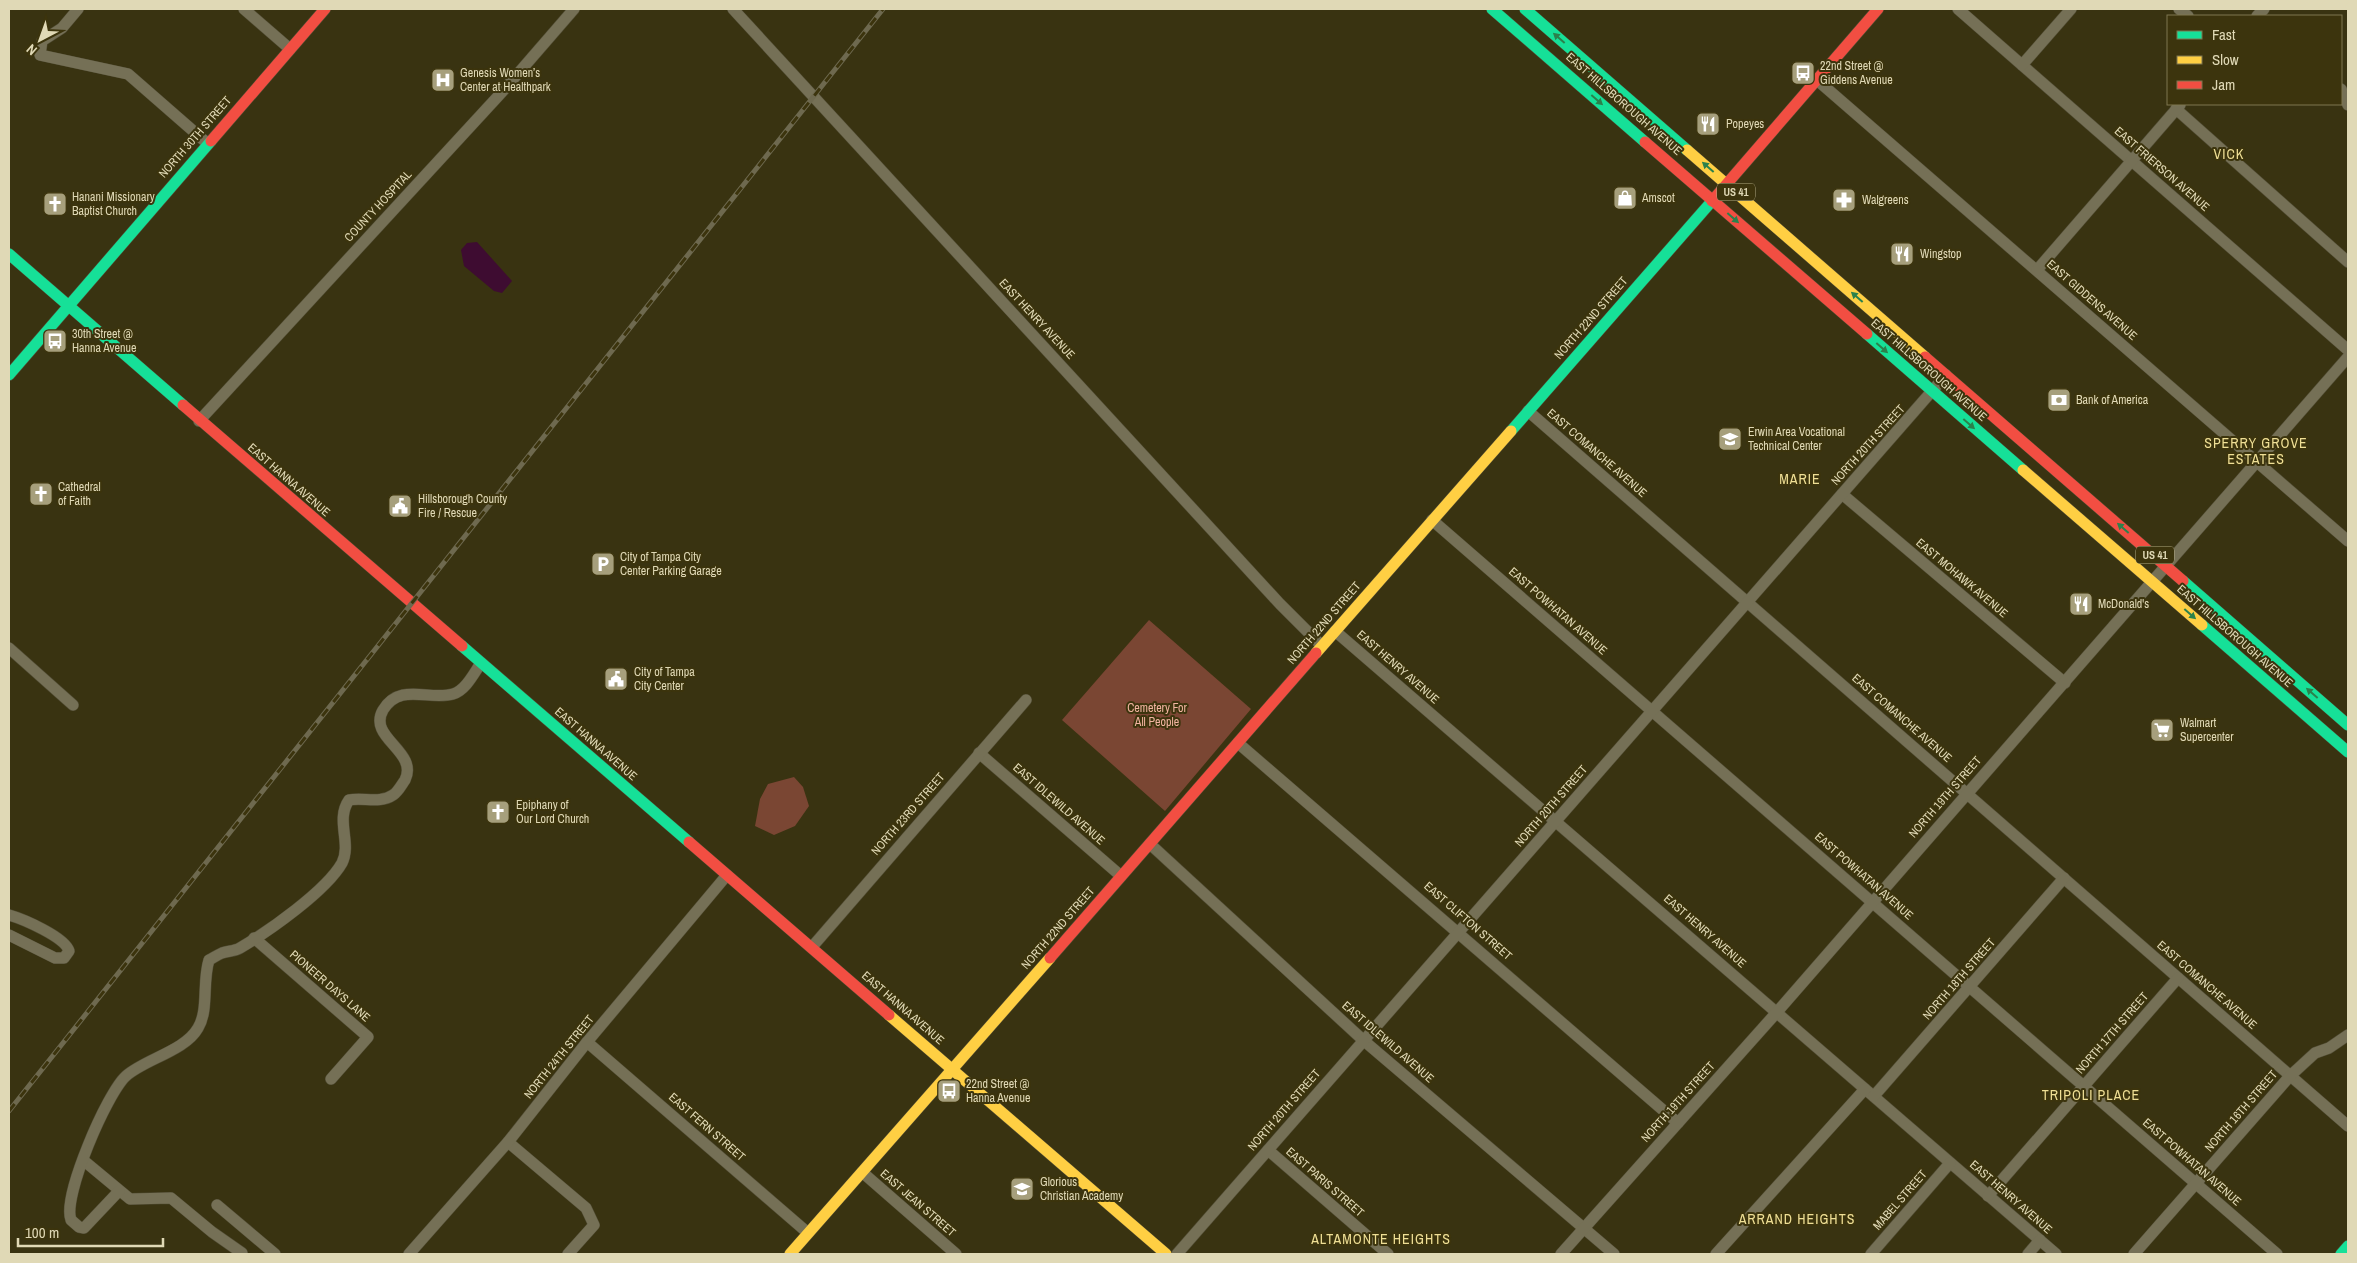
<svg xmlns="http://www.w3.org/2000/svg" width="2357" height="1263" font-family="'Archivo Narrow',sans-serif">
<rect width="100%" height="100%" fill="#393311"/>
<!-- green -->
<g fill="#7a4633">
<path d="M1149 620 1251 709 1165 811 1062 720Z"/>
<path d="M794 777 803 787 809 806 795 826 774 835 755 826 760 799 768 784Z"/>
</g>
<!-- water -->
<path fill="#3e0c31" d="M477 242 512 281 502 293 494 291 464 266 461 250 467 243Z"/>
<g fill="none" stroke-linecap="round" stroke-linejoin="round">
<!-- street casing -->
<g stroke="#524d35" stroke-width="12">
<g id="street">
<path d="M78 9 62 28 42 41 40 55 128 74 207 143"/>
<path d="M244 9 290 49"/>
<path d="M733 9 1280 604 1322 646"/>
<path d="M1958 9 2348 350"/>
<path d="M2179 9 2188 16"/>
<path d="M2257 16 2264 9"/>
<path d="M2022 65 2071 9"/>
<path d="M1817 80 2348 541"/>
<path d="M2341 89 2348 105"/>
<path d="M2176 109 2348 262"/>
<path d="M2037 270 2180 105"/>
<path d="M1528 411 2348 1126"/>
<path d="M199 421 502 92 574 9"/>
<path d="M1842 494 2065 683"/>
<path d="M1432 520 2277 1254"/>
<path d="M1335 631 2056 1254"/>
<path d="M9 648 73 705"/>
<path d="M1238 743 1678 1123"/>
<path d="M979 753 1121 876"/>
<path d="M1150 844 1363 1040 1614 1254"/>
<path d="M9 915C23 919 65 937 69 951L64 958H55L9 935"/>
<path d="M254 938 368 1037 331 1079"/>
<path d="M812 947 1026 700"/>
<path d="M587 1042 808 1233"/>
<path d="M1874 1096 2064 878"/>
<path d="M508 1142 586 1208 594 1225 568 1254"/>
<path d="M1268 1150 1388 1254"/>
<path d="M83 1160 130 1199 171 1198 212 1232 242 1253"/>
<path d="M862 1172 956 1254"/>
<path d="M119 1191 84 1228 79 1227 71 1220C62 1197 107 1093 126 1076 145 1059 185 1051 198 1028 209 1010 202 982 209 960 213 958 217 955 222 953 228 951 235 951 240 948 269 931 326 891 342 863 352 843 335 820 349 800 363 797 380 804 393 795 398 792 402 784 405 780 419 751 367 738 383 710 400 682 429 701 453 694 466 690 474 673 481 663"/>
<path d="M1988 1196 2178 978"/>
<path d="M217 1205 275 1254"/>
<path d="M409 1254 508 1142 587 1042 727 875"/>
<path d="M1177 1254 1946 375"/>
<path d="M1561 1254 1777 1012 2348 357"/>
<path d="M1716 1254 1865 1089"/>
<path d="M1871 1254 1950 1163"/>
<path d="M2028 1254 2040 1240"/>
<path d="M2134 1254 2290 1076 2315 1053 2329 1048 2348 1035"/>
</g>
</g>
<!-- fast casing -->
<g stroke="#524d35" stroke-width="12">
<g id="fast">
<path d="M1492 9 1645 142"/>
<path d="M1525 9 1687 150"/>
<path d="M9 254 183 405"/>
<path d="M1867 334 2023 470"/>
<path d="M9 375 211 141"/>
<path d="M1511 431 1712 201"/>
<path d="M2183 581 2348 725"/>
<path d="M2202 625 2348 752"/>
<path d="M462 646 689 842"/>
<path d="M2341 1254 2348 1246"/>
</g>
</g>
<!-- slow casing -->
<g stroke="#524d35" stroke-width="12">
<g id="slow">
<path d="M1687 150 1925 357"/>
<path d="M2023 470 2202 625"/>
<path d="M1316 653 1511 431"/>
<path d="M889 1015 1166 1254"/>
<path d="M790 1254 1050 958"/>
</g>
</g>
<!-- jam casing -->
<g stroke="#524d35" stroke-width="12">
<g id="jam">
<path d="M211 141 325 9"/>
<path d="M1645 142 1867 334"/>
<path d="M1712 201 1878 9"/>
<path d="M1925 357 2183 581"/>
<path d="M183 405 462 646"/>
<path d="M689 842 889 1015"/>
<path d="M1050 958 1316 653"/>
</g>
</g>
<!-- street -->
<use href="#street" stroke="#757056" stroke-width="11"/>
<!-- fast -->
<use href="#fast" stroke="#16e098" stroke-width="11"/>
<!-- slow -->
<use href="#slow" stroke="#ffcf43" stroke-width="11"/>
<!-- jam -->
<use href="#jam" stroke="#f24e42" stroke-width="11"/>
<!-- rail casing -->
<g stroke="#6e694f" stroke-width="5">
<path id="rail" d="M9 1111 883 9"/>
</g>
<!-- rail -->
<use href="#rail" stroke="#3c340d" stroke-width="3" stroke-dasharray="9" stroke-linecap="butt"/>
</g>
<!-- one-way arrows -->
<defs><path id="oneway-solid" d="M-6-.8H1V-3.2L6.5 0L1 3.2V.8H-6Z" transform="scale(1.25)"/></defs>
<g fill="#2b814c">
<use href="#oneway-solid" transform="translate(1559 38) rotate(-139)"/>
<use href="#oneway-solid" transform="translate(1597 100) rotate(41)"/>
<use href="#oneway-solid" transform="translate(1708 167) rotate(-139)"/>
<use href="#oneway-solid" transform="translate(1733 218) rotate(41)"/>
<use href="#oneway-solid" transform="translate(1857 297) rotate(-139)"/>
<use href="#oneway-solid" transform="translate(1882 348) rotate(41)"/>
<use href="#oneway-solid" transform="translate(1969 424) rotate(41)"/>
<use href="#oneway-solid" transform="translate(2123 528) rotate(-139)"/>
<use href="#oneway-solid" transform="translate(2190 614) rotate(41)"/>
<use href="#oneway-solid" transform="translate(2312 693) rotate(-139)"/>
</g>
<!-- icons -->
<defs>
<g id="bus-square" transform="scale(1.25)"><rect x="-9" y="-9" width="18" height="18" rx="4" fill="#a69f7c" stroke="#3c340d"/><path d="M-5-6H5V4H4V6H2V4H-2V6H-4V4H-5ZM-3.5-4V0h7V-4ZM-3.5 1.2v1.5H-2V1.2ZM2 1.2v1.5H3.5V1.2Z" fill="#fff"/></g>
<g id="hospital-square" transform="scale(1.25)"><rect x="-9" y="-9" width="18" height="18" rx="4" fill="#a69f7c" stroke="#3c340d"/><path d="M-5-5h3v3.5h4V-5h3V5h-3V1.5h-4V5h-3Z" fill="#fff"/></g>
<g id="restaurant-square" transform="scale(1.25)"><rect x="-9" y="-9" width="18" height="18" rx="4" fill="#a69f7c" stroke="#3c340d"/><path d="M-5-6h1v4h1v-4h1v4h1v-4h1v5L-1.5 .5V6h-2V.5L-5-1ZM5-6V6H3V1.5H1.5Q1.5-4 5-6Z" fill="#fff"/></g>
<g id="shop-square" transform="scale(1.25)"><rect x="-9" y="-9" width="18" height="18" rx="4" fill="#a69f7c" stroke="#3c340d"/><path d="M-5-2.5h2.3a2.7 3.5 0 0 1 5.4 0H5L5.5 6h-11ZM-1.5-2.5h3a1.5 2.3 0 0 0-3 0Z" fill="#fff"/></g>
<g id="pharmacy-square" transform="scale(1.25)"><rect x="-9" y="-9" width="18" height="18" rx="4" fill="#a69f7c" stroke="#3c340d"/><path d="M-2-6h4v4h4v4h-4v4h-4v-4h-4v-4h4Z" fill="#fff"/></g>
<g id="church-square" transform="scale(1.25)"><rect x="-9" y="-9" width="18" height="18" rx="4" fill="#a69f7c" stroke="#3c340d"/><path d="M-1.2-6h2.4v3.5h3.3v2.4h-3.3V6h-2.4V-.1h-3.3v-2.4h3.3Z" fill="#fff"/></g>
<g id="bank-square" transform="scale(1.25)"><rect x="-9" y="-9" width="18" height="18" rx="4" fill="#a69f7c" stroke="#3c340d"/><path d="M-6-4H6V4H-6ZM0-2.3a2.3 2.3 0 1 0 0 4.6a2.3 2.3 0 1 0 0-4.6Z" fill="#fff"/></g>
<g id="school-square" transform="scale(1.25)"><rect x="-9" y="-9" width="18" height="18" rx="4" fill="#a69f7c" stroke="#3c340d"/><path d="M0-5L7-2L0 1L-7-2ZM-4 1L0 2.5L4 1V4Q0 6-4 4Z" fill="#fff"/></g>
<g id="civic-square" transform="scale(1.25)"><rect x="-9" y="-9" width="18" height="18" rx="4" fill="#a69f7c" stroke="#3c340d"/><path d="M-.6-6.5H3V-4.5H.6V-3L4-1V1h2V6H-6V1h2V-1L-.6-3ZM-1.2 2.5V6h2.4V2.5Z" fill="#fff"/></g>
<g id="parking-square" transform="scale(1.25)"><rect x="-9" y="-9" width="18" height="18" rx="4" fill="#a69f7c" stroke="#3c340d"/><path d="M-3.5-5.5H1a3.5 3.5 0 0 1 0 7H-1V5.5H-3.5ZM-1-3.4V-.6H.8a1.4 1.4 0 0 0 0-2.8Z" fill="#fff"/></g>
<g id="supermarket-square" transform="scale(1.25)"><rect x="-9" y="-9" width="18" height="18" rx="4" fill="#a69f7c" stroke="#3c340d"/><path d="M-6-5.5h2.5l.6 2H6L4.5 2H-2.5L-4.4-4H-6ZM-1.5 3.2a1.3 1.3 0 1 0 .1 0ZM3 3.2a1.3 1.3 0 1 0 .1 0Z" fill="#fff"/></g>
</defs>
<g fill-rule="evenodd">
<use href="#bus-square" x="1803" y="73"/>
<use href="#hospital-square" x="443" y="80"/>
<use href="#restaurant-square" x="1708" y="124"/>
<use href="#shop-square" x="1625" y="198"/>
<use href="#pharmacy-square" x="1844" y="200"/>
<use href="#church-square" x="55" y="204"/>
<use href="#restaurant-square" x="1902" y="254"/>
<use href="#bus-square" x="55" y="341"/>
<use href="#bank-square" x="2059" y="400"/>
<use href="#school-square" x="1730" y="439"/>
<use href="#church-square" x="41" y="494"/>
<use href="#civic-square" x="400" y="506"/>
<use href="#parking-square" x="603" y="564"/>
<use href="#restaurant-square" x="2081" y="604"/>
<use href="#civic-square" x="616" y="679"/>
<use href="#supermarket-square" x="2162" y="730"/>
<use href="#church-square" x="498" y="812"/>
<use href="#bus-square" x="949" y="1091"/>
<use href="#school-square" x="1022" y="1189"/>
</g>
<g text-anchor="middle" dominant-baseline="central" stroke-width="4" stroke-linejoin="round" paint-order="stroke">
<!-- shield labels -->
<g fill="#3c340d" stroke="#afa883" stroke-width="1">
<rect x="1717" y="183.5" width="38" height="17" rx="4"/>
<rect x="2136" y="546.5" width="38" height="17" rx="4"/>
</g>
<g font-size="11" font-weight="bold" fill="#e0d9b6">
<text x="1736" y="192">US 41</text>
<text x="2155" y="555">US 41</text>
</g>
<!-- poi labels -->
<g font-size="12" fill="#e0d9b6" stroke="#3c340d" text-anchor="start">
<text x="1820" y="66">22nd Street @<tspan x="1820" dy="14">Giddens Avenue</tspan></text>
<text x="460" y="73">Genesis Women’s<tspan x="460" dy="14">Center at Healthpark</tspan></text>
<text x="1726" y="124">Popeyes</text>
<text x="72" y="197">Hanani Missionary<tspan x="72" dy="14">Baptist Church</tspan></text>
<text x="1642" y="198">Amscot</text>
<text x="1862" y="200">Walgreens</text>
<text x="1920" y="254">Wingstop</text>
<text x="72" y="334">30th Street @<tspan x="72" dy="14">Hanna Avenue</tspan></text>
<text x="2076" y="400">Bank of America</text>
<text x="1748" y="432">Erwin Area Vocational<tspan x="1748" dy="14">Technical Center</tspan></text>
<text x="58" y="487">Cathedral<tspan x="58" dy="14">of Faith</tspan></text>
<text x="418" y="499">Hillsborough County<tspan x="418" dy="14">Fire / Rescue</tspan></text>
<text x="620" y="557">City of Tampa City<tspan x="620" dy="14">Center Parking Garage</tspan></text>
<text x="2098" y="604">McDonald's</text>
<text x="634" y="672">City of Tampa<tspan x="634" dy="14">City Center</tspan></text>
<text x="2180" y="723">Walmart<tspan x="2180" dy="14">Supercenter</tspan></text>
<text x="516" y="805">Epiphany of<tspan x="516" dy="14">Our Lord Church</tspan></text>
<text x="966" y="1084">22nd Street @<tspan x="966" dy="14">Hanna Avenue</tspan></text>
<text x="1040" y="1182">Glorious<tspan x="1040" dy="14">Christian Academy</tspan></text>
</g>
<!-- street labels -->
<g font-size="12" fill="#e0d9b6" stroke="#3c340d">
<text transform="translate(1624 104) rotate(41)">EAST HILLSBOROUGH AVENUE</text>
<text transform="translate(195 137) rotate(-49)">NORTH 30TH STREET</text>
<text transform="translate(2162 169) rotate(41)">EAST FRIERSON AVENUE</text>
<text transform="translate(378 206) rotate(-47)">COUNTY HOSPITAL</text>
<text transform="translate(2092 300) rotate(41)">EAST GIDDENS AVENUE</text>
<text transform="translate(1591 318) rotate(-49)">NORTH 22ND STREET</text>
<text transform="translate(1037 319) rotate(47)">EAST HENRY AVENUE</text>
<text transform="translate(1929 370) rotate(41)">EAST HILLSBOROUGH AVENUE</text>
<text transform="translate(1868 445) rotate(-48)">NORTH 20TH STREET</text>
<text transform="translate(1597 453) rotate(41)">EAST COMANCHE AVENUE</text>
<text transform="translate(289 480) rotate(41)">EAST HANNA AVENUE</text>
<text transform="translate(1962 578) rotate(40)">EAST MOHAWK AVENUE</text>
<text transform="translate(1558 611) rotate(41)">EAST POWHATAN AVENUE</text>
<text transform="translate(1324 623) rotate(-49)">NORTH 22ND STREET</text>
<text transform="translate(2235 636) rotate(41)">EAST HILLSBOROUGH AVENUE</text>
<text transform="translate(1398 667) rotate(41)">EAST HENRY AVENUE</text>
<text transform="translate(1902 718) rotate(41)">EAST COMANCHE AVENUE</text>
<text transform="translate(596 744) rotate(41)">EAST HANNA AVENUE</text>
<text transform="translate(1945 797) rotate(-49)">NORTH 19TH STREET</text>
<text transform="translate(1059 804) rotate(41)">EAST IDLEWILD AVENUE</text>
<text transform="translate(1551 806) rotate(-49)">NORTH 20TH STREET</text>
<text transform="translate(908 814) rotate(-49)">NORTH 23RD STREET</text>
<text transform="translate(1864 876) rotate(41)">EAST POWHATAN AVENUE</text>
<text transform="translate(1468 921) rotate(41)">EAST CLIFTON STREET</text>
<text transform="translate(1058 928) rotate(-49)">NORTH 22ND STREET</text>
<text transform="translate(1705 931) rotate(41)">EAST HENRY AVENUE</text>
<text transform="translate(1959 979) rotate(-49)">NORTH 18TH STREET</text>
<text transform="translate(2207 985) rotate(41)">EAST COMANCHE AVENUE</text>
<text transform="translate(330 986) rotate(41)">PIONEER DAYS LANE</text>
<text transform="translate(903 1008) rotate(41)">EAST HANNA AVENUE</text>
<text transform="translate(2112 1033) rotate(-49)">NORTH 17TH STREET</text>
<text transform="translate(1388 1042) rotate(41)">EAST IDLEWILD AVENUE</text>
<text transform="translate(559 1057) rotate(-51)">NORTH 24TH STREET</text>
<text transform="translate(1678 1102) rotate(-48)">NORTH 19TH STREET</text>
<text transform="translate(1284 1110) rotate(-49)">NORTH 20TH STREET</text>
<text transform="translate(2241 1111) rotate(-49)">NORTH 16TH STREET</text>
<text transform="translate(707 1127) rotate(41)">EAST FERN STREET</text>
<text transform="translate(2192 1162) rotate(41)">EAST POWHATAN AVENUE</text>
<text transform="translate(1325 1182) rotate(41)">EAST PARIS STREET</text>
<text transform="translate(2011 1197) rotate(41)">EAST HENRY AVENUE</text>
<text transform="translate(1900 1200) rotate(-49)">MABEL STREET</text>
<text transform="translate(918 1203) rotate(41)">EAST JEAN STREET</text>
</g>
<!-- park labels -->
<g font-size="12" fill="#f2b4a1" stroke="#3c340d">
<text x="1157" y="708">Cemetery For<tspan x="1157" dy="14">All People</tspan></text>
</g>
<!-- neighbourhood labels -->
<g font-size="14" letter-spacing="1" fill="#efdf95" stroke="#3c340d">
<text x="2229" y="154">VICK</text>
<text x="2256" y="443">SPERRY GROVE<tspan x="2256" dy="16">ESTATES</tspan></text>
<text x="1800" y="479">MARIE</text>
<text x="2091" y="1095">TRIPOLI PLACE</text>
<text x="1797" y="1219">ARRAND HEIGHTS</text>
<text x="1381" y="1239">ALTAMONTE HEIGHTS</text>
</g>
</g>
<!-- border -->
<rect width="2357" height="1263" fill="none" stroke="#e0d9b6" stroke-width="20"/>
<!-- legend -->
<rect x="2167" y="15" width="175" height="90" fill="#3c340d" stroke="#7e7651"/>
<rect x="2177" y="31" width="25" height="8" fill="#16e098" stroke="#7e7651"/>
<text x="2212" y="40" font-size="15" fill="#e0d9b6">Fast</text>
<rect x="2177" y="56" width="25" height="8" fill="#ffcf43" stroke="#7e7651"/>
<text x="2212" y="65" font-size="15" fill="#e0d9b6">Slow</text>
<rect x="2177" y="81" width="25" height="8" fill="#f24e42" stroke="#7e7651"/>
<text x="2212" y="90" font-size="15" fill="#e0d9b6">Jam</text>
<!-- north arrow -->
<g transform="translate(40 40) rotate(221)" stroke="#3c340d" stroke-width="4" paint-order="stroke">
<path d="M0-4L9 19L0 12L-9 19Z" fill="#e0d9b6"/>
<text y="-8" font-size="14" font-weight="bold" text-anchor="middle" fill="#e0d9b6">N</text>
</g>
<!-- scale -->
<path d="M18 1238v8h145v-8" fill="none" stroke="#e0d9b6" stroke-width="2.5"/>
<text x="25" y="1238" font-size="15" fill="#e0d9b6" stroke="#3c340d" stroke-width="4" paint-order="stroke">100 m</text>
</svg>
